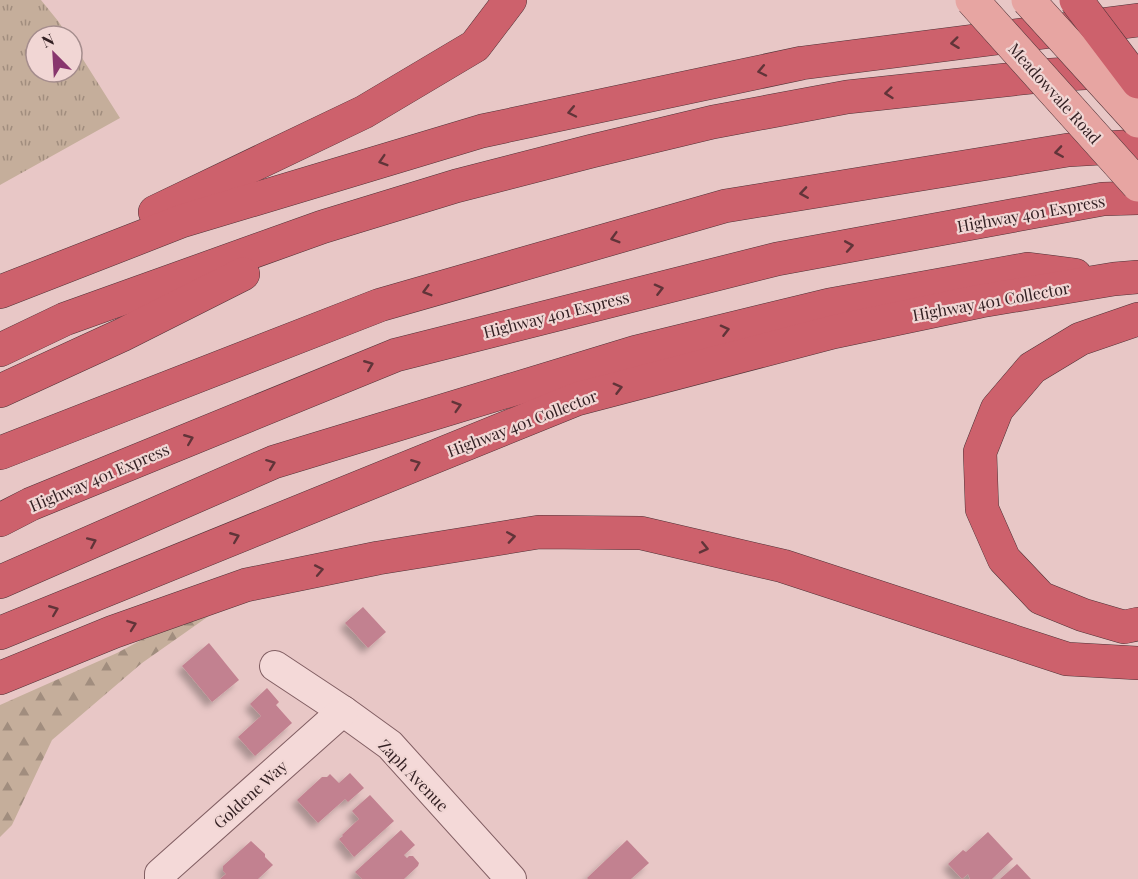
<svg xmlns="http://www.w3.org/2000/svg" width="1138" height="879" font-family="'Playfair Display',serif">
<defs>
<pattern id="forest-firs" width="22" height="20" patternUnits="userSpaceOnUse" patternTransform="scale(1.5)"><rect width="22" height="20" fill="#c5ae9b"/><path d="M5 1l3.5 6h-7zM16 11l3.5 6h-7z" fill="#a18d7e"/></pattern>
<pattern id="park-tufts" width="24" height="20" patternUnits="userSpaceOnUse" patternTransform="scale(1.5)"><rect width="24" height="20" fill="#c5ae9b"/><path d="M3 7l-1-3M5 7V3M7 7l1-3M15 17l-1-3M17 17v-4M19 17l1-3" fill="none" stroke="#a18d7e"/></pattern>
<filter id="shadow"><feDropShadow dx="-5.5" dy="5.5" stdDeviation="3" flood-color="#0004"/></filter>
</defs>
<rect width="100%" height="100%" fill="#e8c7c6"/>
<!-- forest -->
<path fill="url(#forest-firs)" d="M250 587 142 663 52 740 12 825 0 837V705L117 653 160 630Z"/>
<!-- park -->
<path fill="url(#park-tufts)" d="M0 0H41L58 21 68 36H36V72H72V42L120 118 0 185Z"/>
<!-- building -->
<g fill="#c28190" filter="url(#shadow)">
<path d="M363 607 386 632 368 648 345 623Z"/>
<path d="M209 643 239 680 212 702 182 666Z"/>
<path d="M267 688 279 702 276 705 292 723 255 756 238 737 261 716 250 704Z"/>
<path d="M350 773 364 788 348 802 345 799 318 823 297 800 322 777H327L330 774 339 783Z"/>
<path d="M370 795 394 821 354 857 339 839 343 836 342 835 359 819 352 811Z"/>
<path d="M401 830 415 845 404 855 407 858 409 856H413L419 863 418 866 404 879H362L355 872Z"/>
<path d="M988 832 1013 859 992 879H970L968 874 962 879 948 864 963 850 966 852Z"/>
<path d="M627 840 649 863 631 879H588L587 878Z"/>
<path d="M251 841 265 854V857L273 865 258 879H220L226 874 223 871V866Z"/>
<path d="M1017 864 1031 879H1000Z"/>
</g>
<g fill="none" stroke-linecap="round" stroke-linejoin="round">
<!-- minor casing -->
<g stroke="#815e62" stroke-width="32">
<g id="minor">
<path d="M275 666 343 711 390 745 511 879"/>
<path d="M160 879V874L343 711"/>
</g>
</g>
<!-- highway casing -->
<g stroke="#503237" stroke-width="34">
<g id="highway">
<path d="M155 212 364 112 475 46 510 0"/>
<path d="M0 292 182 221 482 131 802 63 1138 20"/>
<path d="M1138 319 1080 339 1032 368 997 409 980 452 982 509 1004 559 1041 598 1083 615 1124 627 1138 624"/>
<path d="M0 350 65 319 322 227 456 186 592 151 713 122 847 97 1051 75 1118 71"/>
<path d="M0 391 122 335 243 274"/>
<path d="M0 453 380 305 725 206 1068 150 1138 146"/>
<path d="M0 520 31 504 396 355 777 259 1103 199 1138 198"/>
<path d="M0 582 274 462 636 352 829 305 1028 269 1075 275"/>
<path d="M0 633 577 399 833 332 981 301 1114 279 1138 277"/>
<path d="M0 678 113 632 246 585 378 558 539 532 641 533 783 566 1067 659 1138 663"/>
</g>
</g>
<!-- minor -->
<use href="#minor" stroke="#f4d9d8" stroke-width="30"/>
<!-- highway -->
<use href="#highway" stroke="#cd616c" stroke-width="33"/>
<!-- major-bridge casing -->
<g stroke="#503237" stroke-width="34" stroke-linecap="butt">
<g id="major-bridge">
<path d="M972 0 1138 185"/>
<path d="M1028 0 1138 121"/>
</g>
</g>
<!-- highway-bridge casing -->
<g stroke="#503237" stroke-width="34" stroke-linecap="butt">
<path id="highway-bridge" d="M1076 0 1138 82"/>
</g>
<!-- major-bridge -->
<use href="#major-bridge" stroke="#e7a5a2" stroke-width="33"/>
<!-- highway-bridge -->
<use href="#highway-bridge" stroke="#cd616c" stroke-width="33"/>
</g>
<!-- one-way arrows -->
<defs><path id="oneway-chevron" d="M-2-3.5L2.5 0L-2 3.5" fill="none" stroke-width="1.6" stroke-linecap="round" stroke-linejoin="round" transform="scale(1.5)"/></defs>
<g stroke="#613439">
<use href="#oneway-chevron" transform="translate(955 43) rotate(173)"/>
<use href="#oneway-chevron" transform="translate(762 71) rotate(168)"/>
<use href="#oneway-chevron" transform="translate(889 93) rotate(174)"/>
<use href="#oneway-chevron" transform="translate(572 112) rotate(168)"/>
<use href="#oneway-chevron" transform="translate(1059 152) rotate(171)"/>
<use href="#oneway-chevron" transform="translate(383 161) rotate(163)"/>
<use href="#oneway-chevron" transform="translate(804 193) rotate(171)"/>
<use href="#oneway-chevron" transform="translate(615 238) rotate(164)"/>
<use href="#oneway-chevron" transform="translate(849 246) rotate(-10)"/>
<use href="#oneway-chevron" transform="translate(659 289) rotate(-14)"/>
<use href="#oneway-chevron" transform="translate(427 291) rotate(164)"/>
<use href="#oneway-chevron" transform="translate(725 330) rotate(-14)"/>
<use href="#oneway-chevron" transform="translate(369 365) rotate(-22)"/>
<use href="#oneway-chevron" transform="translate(618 388) rotate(-15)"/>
<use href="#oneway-chevron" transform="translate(457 406) rotate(-17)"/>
<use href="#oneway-chevron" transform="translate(189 439) rotate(-22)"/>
<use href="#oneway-chevron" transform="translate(271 464) rotate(-21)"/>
<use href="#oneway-chevron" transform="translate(416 464) rotate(-22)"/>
<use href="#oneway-chevron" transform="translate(235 537) rotate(-22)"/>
<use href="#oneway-chevron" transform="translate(511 537) rotate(-9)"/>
<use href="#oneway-chevron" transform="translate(92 542) rotate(-24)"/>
<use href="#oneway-chevron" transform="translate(704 548) rotate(13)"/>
<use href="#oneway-chevron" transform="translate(319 570) rotate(-11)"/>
<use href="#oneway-chevron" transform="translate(54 610) rotate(-22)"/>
<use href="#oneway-chevron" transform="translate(132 625) rotate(-20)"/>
</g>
<g text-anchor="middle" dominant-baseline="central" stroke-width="4.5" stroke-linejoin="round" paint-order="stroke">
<!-- street labels -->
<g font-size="16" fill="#332023" stroke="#f1d6d4">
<text transform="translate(1055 93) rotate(48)">Meadowvale Road</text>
<text transform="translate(1031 213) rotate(-10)">Highway 401 Express</text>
<text transform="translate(991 301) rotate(-10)">Highway 401 Collector</text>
<text transform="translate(556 314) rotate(-14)">Highway 401 Express</text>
<text transform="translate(522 423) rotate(-21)">Highway 401 Collector</text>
<text transform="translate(99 477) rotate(-23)">Highway 401 Express</text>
<text transform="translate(414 775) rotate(46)">Zaph Avenue</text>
<text transform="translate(250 794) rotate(-42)">Goldene Way</text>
</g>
</g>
<!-- north arrow -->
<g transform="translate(54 54) rotate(336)"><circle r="28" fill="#f1d6d4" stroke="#a58d8d" stroke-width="1.5"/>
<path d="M0-4.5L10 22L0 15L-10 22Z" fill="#88366d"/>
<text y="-9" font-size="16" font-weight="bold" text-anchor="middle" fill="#332023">N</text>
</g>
</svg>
